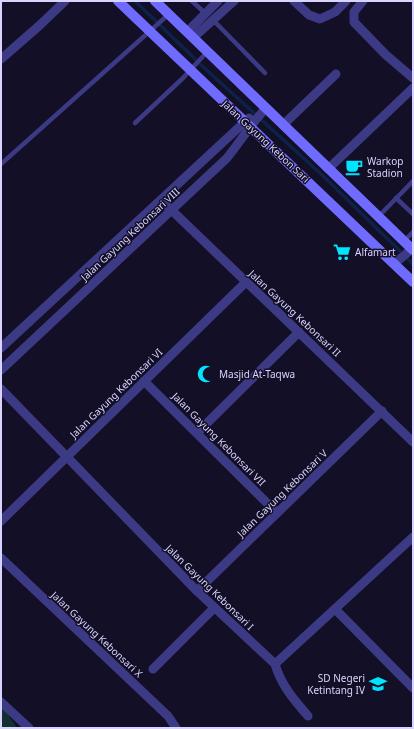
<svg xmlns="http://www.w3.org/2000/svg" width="414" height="729" font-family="'Noto Sans',sans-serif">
<rect width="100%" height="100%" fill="#130f26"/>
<!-- green -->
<path fill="#12302f" d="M3 707 17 728H1V708Z"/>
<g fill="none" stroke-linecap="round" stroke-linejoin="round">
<!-- stream -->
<g stroke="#0c2248" stroke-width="3.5">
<path d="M135 1 195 59"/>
<path d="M200 64 321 174 400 251"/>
<path d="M408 259 413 264"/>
</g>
<!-- lane -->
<g stroke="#3d3a85" stroke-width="4.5">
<path d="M192 1 206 14"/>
<path d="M213 20 265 73"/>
<path d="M135 123 183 78 207 52"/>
<path d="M1 164 169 14"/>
<path d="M396 198 413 214"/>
<path d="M378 217 413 181"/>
<path d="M404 241 413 232"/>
</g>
<!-- street -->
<g stroke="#3d3a85" stroke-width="9">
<path d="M294 1 309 15 320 19 335 12 346 1"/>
<path d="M363 1 354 12V22L386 55 413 78"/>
<path d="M187 32 218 1"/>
<path d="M193 38 234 1"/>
<path d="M1 59 40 25 65 1"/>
<path d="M283 125 336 74"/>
<path d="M328 169 413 88"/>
<path d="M161 200 413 442"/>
<path d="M394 264 413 248"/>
<path d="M1 348 249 118"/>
<path d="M1 370 227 158C240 142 251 124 266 108"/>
<path d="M144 381 277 513"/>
<path d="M1 389 197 591 275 664 413 537"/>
<path d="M197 433 299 332"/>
<path d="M1 521 246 282"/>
<path d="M1 558 168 716 176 728"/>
<path d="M197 591 382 411"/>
<path d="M335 609 413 688"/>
<path d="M275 664C281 685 294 700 308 716"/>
<path d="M153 669 214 608"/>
<path d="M1 702 29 728"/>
</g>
<!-- secondary -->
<g stroke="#6f6bff" stroke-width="10">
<path d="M118 1 413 282"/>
<path d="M155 1 413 250"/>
</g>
</g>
<!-- icons -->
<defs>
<g id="cafe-bare" transform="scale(1.38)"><path d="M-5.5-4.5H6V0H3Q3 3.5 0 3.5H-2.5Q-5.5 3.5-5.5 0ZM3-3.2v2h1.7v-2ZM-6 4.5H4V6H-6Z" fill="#00e5ff" stroke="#130f26" stroke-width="2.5" paint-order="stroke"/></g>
<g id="supermarket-bare" transform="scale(1.38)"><path d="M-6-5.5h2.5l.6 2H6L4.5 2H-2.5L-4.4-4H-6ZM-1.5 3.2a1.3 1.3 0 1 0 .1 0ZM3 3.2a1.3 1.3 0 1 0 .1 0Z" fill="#00e5ff" stroke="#130f26" stroke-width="2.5" paint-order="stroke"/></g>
<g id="mosque-bare" transform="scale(1.38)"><path d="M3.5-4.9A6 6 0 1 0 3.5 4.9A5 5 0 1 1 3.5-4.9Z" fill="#00e5ff" stroke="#130f26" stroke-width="2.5" paint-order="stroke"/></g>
<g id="school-bare" transform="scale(1.38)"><path d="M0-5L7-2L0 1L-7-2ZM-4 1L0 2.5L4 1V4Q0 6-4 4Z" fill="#00e5ff" stroke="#130f26" stroke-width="2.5" paint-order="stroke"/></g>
</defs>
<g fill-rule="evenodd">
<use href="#cafe-bare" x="354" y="167"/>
<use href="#supermarket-bare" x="342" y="252"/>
<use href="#mosque-bare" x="206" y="374"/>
<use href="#school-bare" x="378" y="684"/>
</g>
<g text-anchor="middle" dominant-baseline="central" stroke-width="3" stroke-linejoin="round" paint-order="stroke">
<!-- street labels -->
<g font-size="10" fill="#d9d4ff" stroke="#130f26">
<text transform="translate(266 141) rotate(43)">Jalan Gayung Kebon Sari</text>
<text transform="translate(130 234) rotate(-43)">Jalan Gayung Kebonsari VIII</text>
<text transform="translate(295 313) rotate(43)">Jalan Gayung Kebonsari II</text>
<text transform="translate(116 393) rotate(-44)">Jalan Gayung Kebonsari VI</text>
<text transform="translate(219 439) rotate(45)">Jalan Gayung Kebonsari VII</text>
<text transform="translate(282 493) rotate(-44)">Jalan Gayung Kebonsari V</text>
<text transform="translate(210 587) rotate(44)">Jalan Gayung Kebonsari I</text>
<text transform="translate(97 634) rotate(43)">Jalan Gayung Kebonsari X</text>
</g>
<!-- poi labels -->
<g font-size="10" fill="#d9d4ff" stroke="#130f26" text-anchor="start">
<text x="367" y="161">Warkop<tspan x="367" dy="12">Stadion</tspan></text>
<text x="355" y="252">Alfamart</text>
<text x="219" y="374">Masjid At-Taqwa</text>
<text x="365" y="678" text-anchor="end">SD Negeri<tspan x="365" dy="12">Ketintang IV</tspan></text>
</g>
</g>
<!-- border -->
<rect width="414" height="729" fill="none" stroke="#d9d4ff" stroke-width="4"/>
</svg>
